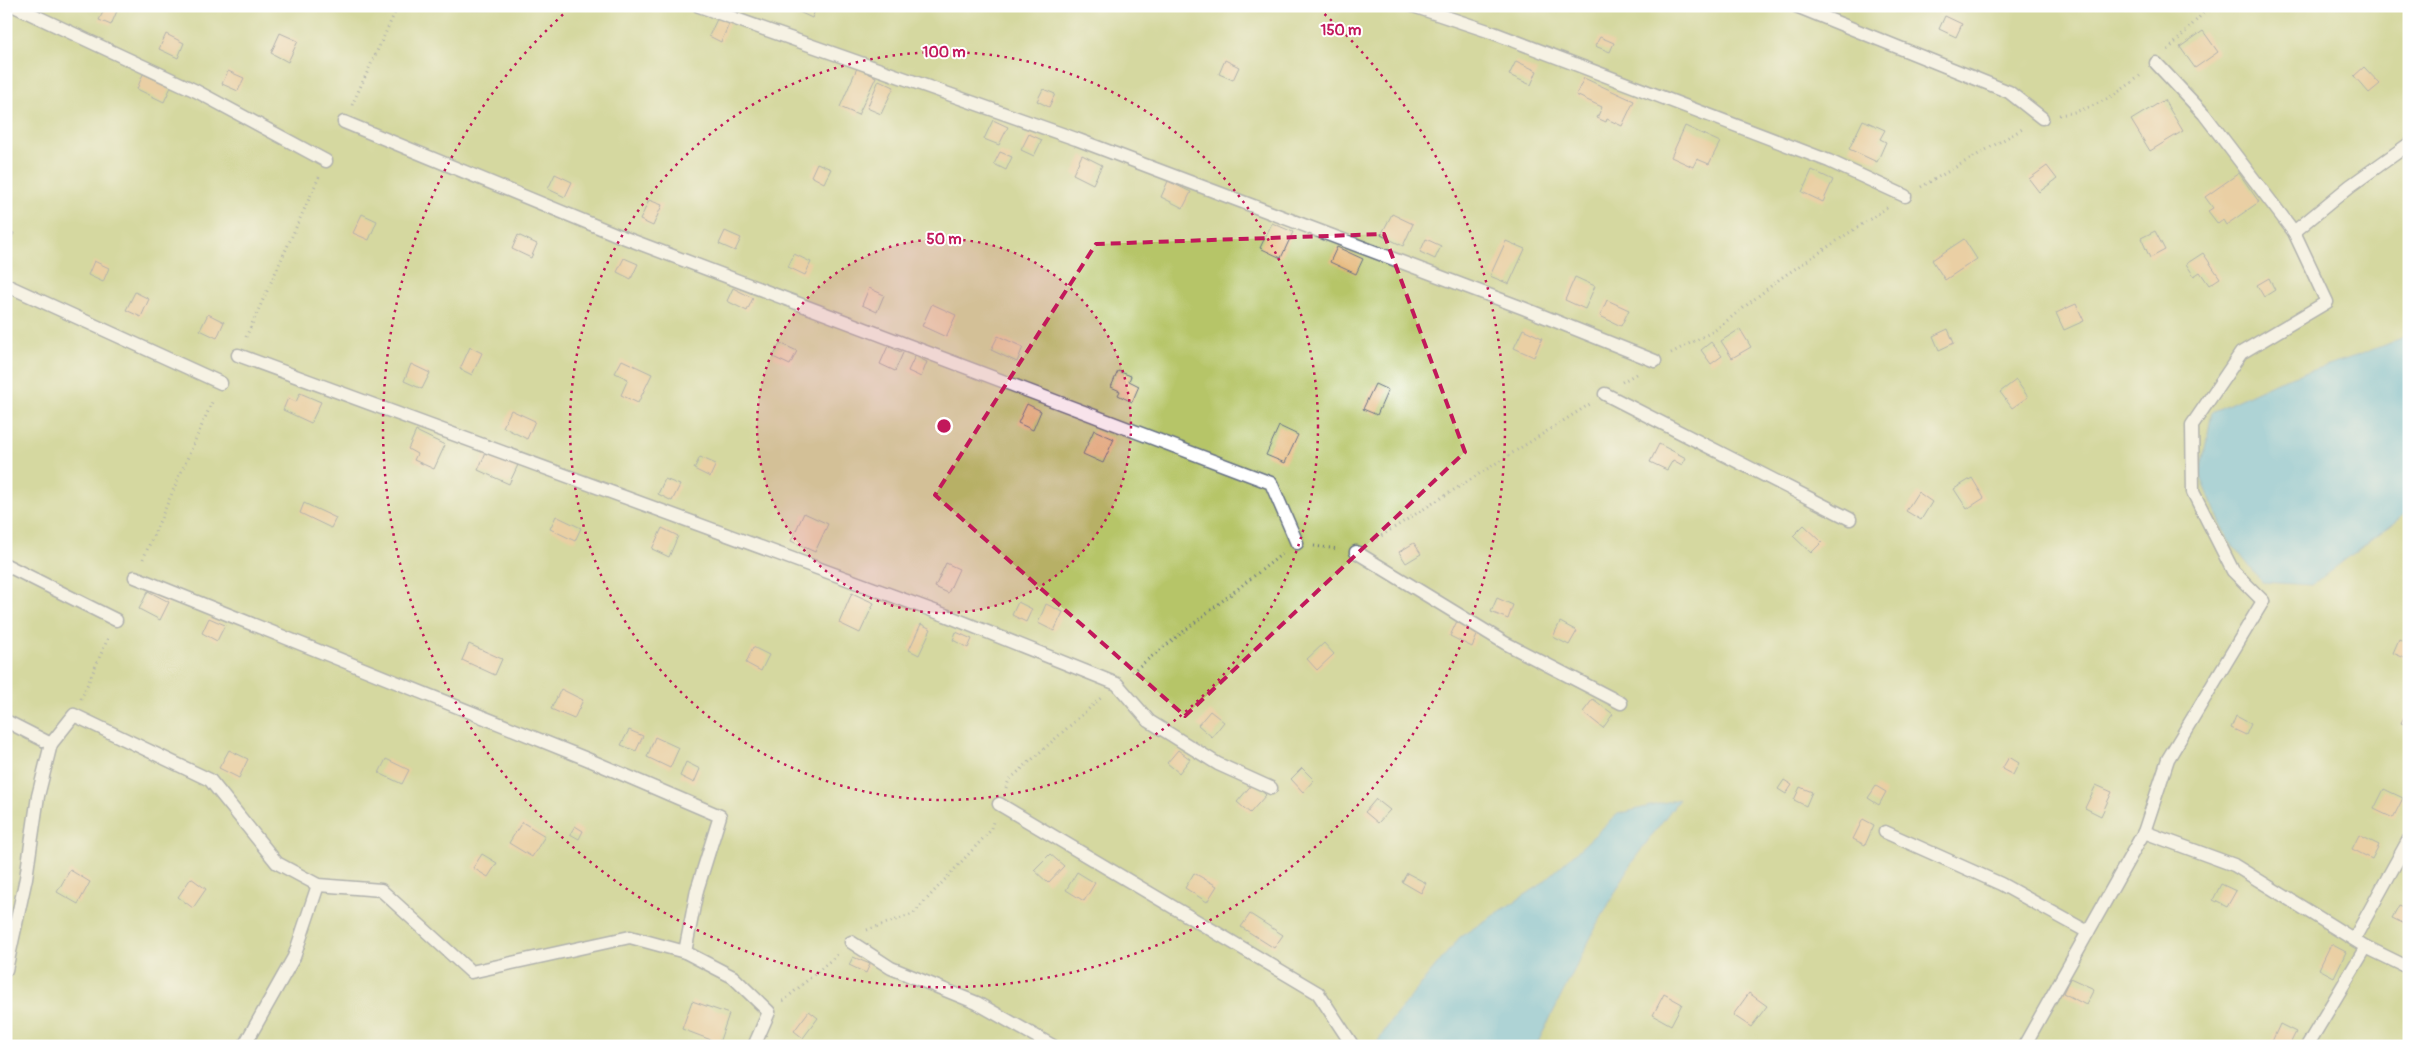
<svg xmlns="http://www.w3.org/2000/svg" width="2415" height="1052" font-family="Pangolin,sans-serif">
<rect width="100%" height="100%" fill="#fff"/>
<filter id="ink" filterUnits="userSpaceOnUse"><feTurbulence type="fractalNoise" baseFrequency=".02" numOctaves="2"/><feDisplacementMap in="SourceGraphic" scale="10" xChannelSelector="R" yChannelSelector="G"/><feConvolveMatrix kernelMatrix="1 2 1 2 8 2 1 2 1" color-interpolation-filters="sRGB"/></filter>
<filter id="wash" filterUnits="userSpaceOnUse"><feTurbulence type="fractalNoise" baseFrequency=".0096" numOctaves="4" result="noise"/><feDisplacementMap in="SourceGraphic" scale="20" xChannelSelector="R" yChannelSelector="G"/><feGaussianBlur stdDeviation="1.12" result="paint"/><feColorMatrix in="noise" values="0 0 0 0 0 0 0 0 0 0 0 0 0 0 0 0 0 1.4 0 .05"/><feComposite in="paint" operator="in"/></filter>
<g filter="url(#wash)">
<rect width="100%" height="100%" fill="#efe8ce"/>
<!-- green -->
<rect fill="#b6c567" stroke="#687a62" x="6" y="6" width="2403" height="1040"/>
<!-- water -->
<g fill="#5fbadd" stroke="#3d749e">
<path d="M2409 335V511L2312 585 2262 582 2227 538 2200 475 2212 412 2279 381 2362 354Z"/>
<path d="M1679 799 1632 862 1597 925 1536 1046H1375L1391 1021 1460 937 1539 886 1618 814Z"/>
</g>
<g id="blocks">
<!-- building -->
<g fill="#e4b271">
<path d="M106 6 117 11 111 25 99 20Z"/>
<path d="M799 6H817L812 18 797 11Z"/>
<path d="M1945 16 1962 24 1956 37 1939 29Z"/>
<path d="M718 17 730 22 721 42 709 36Z"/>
<path d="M2203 31 2218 52 2195 68 2180 47Z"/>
<path d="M280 33 298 41 288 62 271 53Z"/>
<path d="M166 34 184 43 178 58 159 49Z"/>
<path d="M1600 37 1614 43 1610 52 1595 46Z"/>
<path d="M1225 60 1239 67 1233 80 1219 74Z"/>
<path d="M1516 61 1537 71 1531 85 1509 75Z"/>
<path d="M2364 67 2380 84 2369 93 2354 76Z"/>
<path d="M857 68 876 77 858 115 840 107Z"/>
<path d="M228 71 244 78 238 91 222 84Z"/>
<path d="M143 74 171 87 164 102 137 89Z"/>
<path d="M1584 78 1634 101 1622 126 1607 119 1606 122 1597 118 1602 107 1576 95Z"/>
<path d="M879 80 894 87 881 114 867 108Z"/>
<path d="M1043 89 1055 94 1049 107 1037 101Z"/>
<path d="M2164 100 2183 131 2150 151 2131 120Z"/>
<path d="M993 120 1008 127 999 145 984 139Z"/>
<path d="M1863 120 1885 130 1880 139 1886 142 1877 162 1849 149Z"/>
<path d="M1685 126 1720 142 1709 164 1697 159 1693 167 1671 157Z"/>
<path d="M1029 134 1042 140 1034 156 1021 150Z"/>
<path d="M1000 152 1012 157 1006 170 994 164Z"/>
<path d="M1082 155 1102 165 1093 184 1073 174Z"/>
<path d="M817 163 831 169 824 183 811 176Z"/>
<path d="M2047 166 2057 179 2039 192 2029 179Z"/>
<path d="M1812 170 1833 180 1823 202 1802 192Z"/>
<path d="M2239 173 2259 202 2226 225 2223 220 2218 224 2208 211 2213 208 2205 197Z"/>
<path d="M555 174 572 182 565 197 548 189Z"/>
<path d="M1168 181 1191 192 1183 208 1161 197Z"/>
<path d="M649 200 662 205 653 226 640 220Z"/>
<path d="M362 214 377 221 369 240 353 233Z"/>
<path d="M1392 214 1413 224 1403 246 1381 235Z"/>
<path d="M1272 223 1293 232 1281 258 1260 248Z"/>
<path d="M6 230 14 233 6 251Z"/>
<path d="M725 231 741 238 735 251 719 244Z"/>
<path d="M2155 231 2165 250 2150 258 2141 238Z"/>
<path d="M518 235 537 244 531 258 512 249Z"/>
<path d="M1426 239 1441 246 1435 259 1420 252Z"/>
<path d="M1964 239 1977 259 1945 280 1932 260Z"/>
<path d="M1506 241 1525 249 1509 284 1490 276Z"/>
<path d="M1337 247 1363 259 1356 274 1330 262Z"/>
<path d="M2203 253 2220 278 2209 285 2200 272 2194 276 2186 264Z"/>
<path d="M794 254 811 262 805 275 788 267Z"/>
<path d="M624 258 638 264 631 279 617 272Z"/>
<path d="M94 261 109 268 103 282 88 275Z"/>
<path d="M1575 277 1595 286 1585 309 1565 300Z"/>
<path d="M2269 278 2275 290 2264 297 2257 285Z"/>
<path d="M733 288 753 298 747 311 727 301Z"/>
<path d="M869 288 884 295 877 312 862 305Z"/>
<path d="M135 292 149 299 141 317 126 310Z"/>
<path d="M1607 300 1629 310 1621 326 1600 316Z"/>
<path d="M932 304 956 315 946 337 922 326Z"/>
<path d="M2076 304 2084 321 2064 330 2056 313Z"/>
<path d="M208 314 224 322 217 338 200 330Z"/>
<path d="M1523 329 1542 338 1534 357 1514 348Z"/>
<path d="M1740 329 1751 347 1732 358 1721 341Z"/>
<path d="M1948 329 1954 343 1939 350 1933 336Z"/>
<path d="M998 336 1023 347 1017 362 991 350Z"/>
<path d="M1711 342 1722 356 1711 364 1701 350Z"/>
<path d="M780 343 797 351 790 365 773 357Z"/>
<path d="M888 346 903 353 895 371 880 364Z"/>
<path d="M470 347 482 353 472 375 460 369Z"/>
<path d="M915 356 927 362 921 377 908 371Z"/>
<path d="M622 360 652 374 638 403 621 395 628 379 615 373Z"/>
<path d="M411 364 430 373 422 389 404 381Z"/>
<path d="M1118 371 1131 376 1129 381 1139 386 1132 402 1118 395 1120 391 1111 387Z"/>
<path d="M2016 380 2028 397 2012 408 2000 392Z"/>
<path d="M1375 384 1388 390 1377 415 1363 409Z"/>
<path d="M300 393 321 402 311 423 283 410 288 398 296 402Z"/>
<path d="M1027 404 1041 411 1033 430 1018 423Z"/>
<path d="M511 410 535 421 527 439 503 427Z"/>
<path d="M1279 426 1298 435 1285 463 1266 455Z"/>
<path d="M1094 430 1114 439 1103 463 1083 454Z"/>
<path d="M416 431 445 445 434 469 414 460 417 454 408 449Z"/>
<path d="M1659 444 1686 458 1682 465 1673 460 1667 470 1650 462Z"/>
<path d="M487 450 518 465 509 484 478 470Z"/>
<path d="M700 457 716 464 710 477 694 469Z"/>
<path d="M1972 478 1984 498 1967 509 1954 489Z"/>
<path d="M665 479 680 485 672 501 658 494Z"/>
<path d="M1918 492 1932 502 1921 520 1906 511Z"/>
<path d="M304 503 336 518 331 528 300 513Z"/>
<path d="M804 513 828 524 815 552 791 541Z"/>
<path d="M556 516 581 528 575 541 550 529Z"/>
<path d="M1804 525 1822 542 1811 553 1793 536Z"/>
<path d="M662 528 678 536 669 557 652 549Z"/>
<path d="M1414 543 1421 554 1406 563 1399 552Z"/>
<path d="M946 563 959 569 948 593 935 587Z"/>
<path d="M148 591 169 602 160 620 139 609Z"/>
<path d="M852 593 874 603 860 633 839 623Z"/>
<path d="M1497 598 1513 605 1508 619 1491 612Z"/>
<path d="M1018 602 1032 609 1026 622 1012 615Z"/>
<path d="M1046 604 1063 612 1054 631 1038 623Z"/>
<path d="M209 618 225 625 217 641 202 633Z"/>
<path d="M1457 621 1479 631 1472 647 1450 636Z"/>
<path d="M1560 622 1577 631 1569 645 1553 637Z"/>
<path d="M921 624 931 629 919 655 909 650Z"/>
<path d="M956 632 972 639 968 648 953 640Z"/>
<path d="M2399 639 2409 644V660L2393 653Z"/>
<path d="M1324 643 1334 654 1317 670 1307 659Z"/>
<path d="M469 644 502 659 495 675 462 660Z"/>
<path d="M753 647 769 655 761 671 746 663Z"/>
<path d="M561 689 583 700 574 719 551 709Z"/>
<path d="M1593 699 1613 714 1603 728 1583 712Z"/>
<path d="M2409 707V726L2401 723Z"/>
<path d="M1210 711 1224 722 1212 737 1198 725Z"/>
<path d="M2236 716 2251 724 2246 735 2231 728Z"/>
<path d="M629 730 643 736 636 751 621 745Z"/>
<path d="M655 737 679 748 670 768 647 757Z"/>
<path d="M229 750 248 759 239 778 219 768Z"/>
<path d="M1178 750 1190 759 1179 773 1167 763Z"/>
<path d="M2009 757 2019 763 2013 775 2002 769Z"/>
<path d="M386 759 409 770 402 784 379 773Z"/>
<path d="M686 762 700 769 694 783 680 776Z"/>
<path d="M1302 768 1314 780 1303 792 1291 779Z"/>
<path d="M1784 780 1792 785 1786 794 1778 789Z"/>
<path d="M1253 783 1266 795 1250 813 1237 802Z"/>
<path d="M2096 785 2112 792 2101 816 2085 808Z"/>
<path d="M1876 786 1886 792 1879 805 1868 798Z"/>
<path d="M1800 787 1812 792 1806 806 1794 800Z"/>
<path d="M2384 789 2403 798 2393 818 2374 809Z"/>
<path d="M1376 799 1390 810 1378 823 1365 812Z"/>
<path d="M1863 819 1874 825 1865 845 1853 839Z"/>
<path d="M522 822 545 836 532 857 509 843Z"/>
<path d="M575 826 583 831 579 839 570 834Z"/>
<path d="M2359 835 2379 845 2372 859 2352 849Z"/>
<path d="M482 854 497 863 488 877 473 868Z"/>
<path d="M1050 854 1064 866 1048 883 1034 870Z"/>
<path d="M70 870 90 882 78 904 57 892Z"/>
<path d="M1077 872 1095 883 1084 901 1066 890Z"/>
<path d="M1194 873 1217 886 1207 902 1185 888Z"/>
<path d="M1407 873 1426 883 1421 893 1402 882Z"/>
<path d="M191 878 206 889 193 908 178 897Z"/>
<path d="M2221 884 2236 891 2227 907 2213 900Z"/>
<path d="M2399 905 2409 909V926L2392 918Z"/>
<path d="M1250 914 1283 935 1274 948 1241 927Z"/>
<path d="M2331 944 2346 952 2334 977 2319 969Z"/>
<path d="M853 957 870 964 866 973 849 965Z"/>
<path d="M2070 978 2094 989 2086 1005 2063 993Z"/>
<path d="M1749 993 1767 1006 1751 1027 1733 1015Z"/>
<path d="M1664 994 1682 1004 1671 1025 1653 1015Z"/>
<path d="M692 1001 729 1014 719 1043 682 1029Z"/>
<path d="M809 1011 818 1018 803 1038 794 1031Z"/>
<path d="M2280 1024 2296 1032 2289 1046H2270Z"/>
</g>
</g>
</g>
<g filter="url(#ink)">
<use href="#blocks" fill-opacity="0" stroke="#657085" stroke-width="1"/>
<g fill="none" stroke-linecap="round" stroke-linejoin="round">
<!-- service casing -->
<g stroke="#657085" stroke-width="15">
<g id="service">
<path d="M14 6 196 91 326 161"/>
<path d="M699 6 1076 139 1523 308 1655 361"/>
<path d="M1413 6 1491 32 1829 161 1905 196"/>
<path d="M1796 6 2009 92 2042 118"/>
<path d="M344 122 620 236 1271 483 1297 543"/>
<path d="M2294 232 2350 186 2409 144"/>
<path d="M6 285 221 383"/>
<path d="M238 355 945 615 1117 684 1149 721 1218 764 1271 788"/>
<path d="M1605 394 1850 519"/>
<path d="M1356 552 1505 643 1621 703"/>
<path d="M6 565 116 620"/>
<path d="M135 577 587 759 720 816 697 890 685 952"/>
<path d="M6 721 51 744"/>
<path d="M999 804 1318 993 1351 1043 1350 1046"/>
<path d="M1885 832 2001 884 2088 932"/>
<path d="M2144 832 2234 865 2366 947 2409 968"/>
<path d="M2354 939 2409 839"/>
<path d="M851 942 891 968 977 1003 1053 1046"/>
<path d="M6 970 26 878 38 796 51 744 74 715 210 780 277 863 318 885 381 890 471 972 630 937 685 952 733 977 769 1012 754 1046"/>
<path d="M244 1046 294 957 318 885"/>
<path d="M2024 1046 2144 832 2168 759 2263 601 2233 571 2193 492 2192 425 2241 353 2327 302 2294 232 2204 114 2156 63"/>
<path d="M2307 1046 2366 947"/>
</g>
</g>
<!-- path -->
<g stroke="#657085" stroke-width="3" stroke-dasharray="1 4" stroke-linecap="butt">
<path d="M2168 50 2210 6"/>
<path d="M352 105 398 6"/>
<path d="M2059 115C2090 111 2119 94 2142 74"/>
<path d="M1921 187 2024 128"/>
<path d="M246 337 319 177"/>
<path d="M1671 353 1714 331 1781 278 1888 207"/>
<path d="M1622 382 1636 374"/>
<path d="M1373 541 1590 404"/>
<path d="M1314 546 1338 549"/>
<path d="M143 559 213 400"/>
<path d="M1132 672 1282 554"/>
<path d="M81 699 109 636"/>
<path d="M1006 788 1009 780 1102 697"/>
<path d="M867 930 913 914 990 831 993 822"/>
<path d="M783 1001 837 955"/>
</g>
<!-- service -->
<use href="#service" stroke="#fff" stroke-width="12"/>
</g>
</g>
<!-- marked area -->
<path d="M0 0H2415V1052H0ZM1384 234 1465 452 1185 716 935 495 1096 244Z" fill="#efe8ce" fill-opacity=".55" fill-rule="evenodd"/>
<path fill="none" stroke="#c2185b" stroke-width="4" stroke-dasharray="10 6" stroke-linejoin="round" d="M1384 234 1465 452 1185 716 935 495 1096 244Z"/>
<!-- distance rings -->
<circle cx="944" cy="426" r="187" fill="#c2185b" fill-opacity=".12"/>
<g fill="none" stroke="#c2185b" stroke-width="2.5" stroke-dasharray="2.5 5">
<circle cx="944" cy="426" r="187"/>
<circle cx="944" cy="426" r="374"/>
<path d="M1319 9A561 561 0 1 1 569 9"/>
</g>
<circle cx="944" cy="426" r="8" fill="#c2185b" stroke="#fff" stroke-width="2.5"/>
<g font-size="15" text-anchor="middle" font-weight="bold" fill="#c2185b" stroke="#fff" stroke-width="4" stroke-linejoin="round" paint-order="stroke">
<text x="1341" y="35">150 m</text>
<text x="944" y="57">100 m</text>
<text x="944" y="244">50 m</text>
</g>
<!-- margin -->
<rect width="2415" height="1052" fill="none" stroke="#fff" stroke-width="25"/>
</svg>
